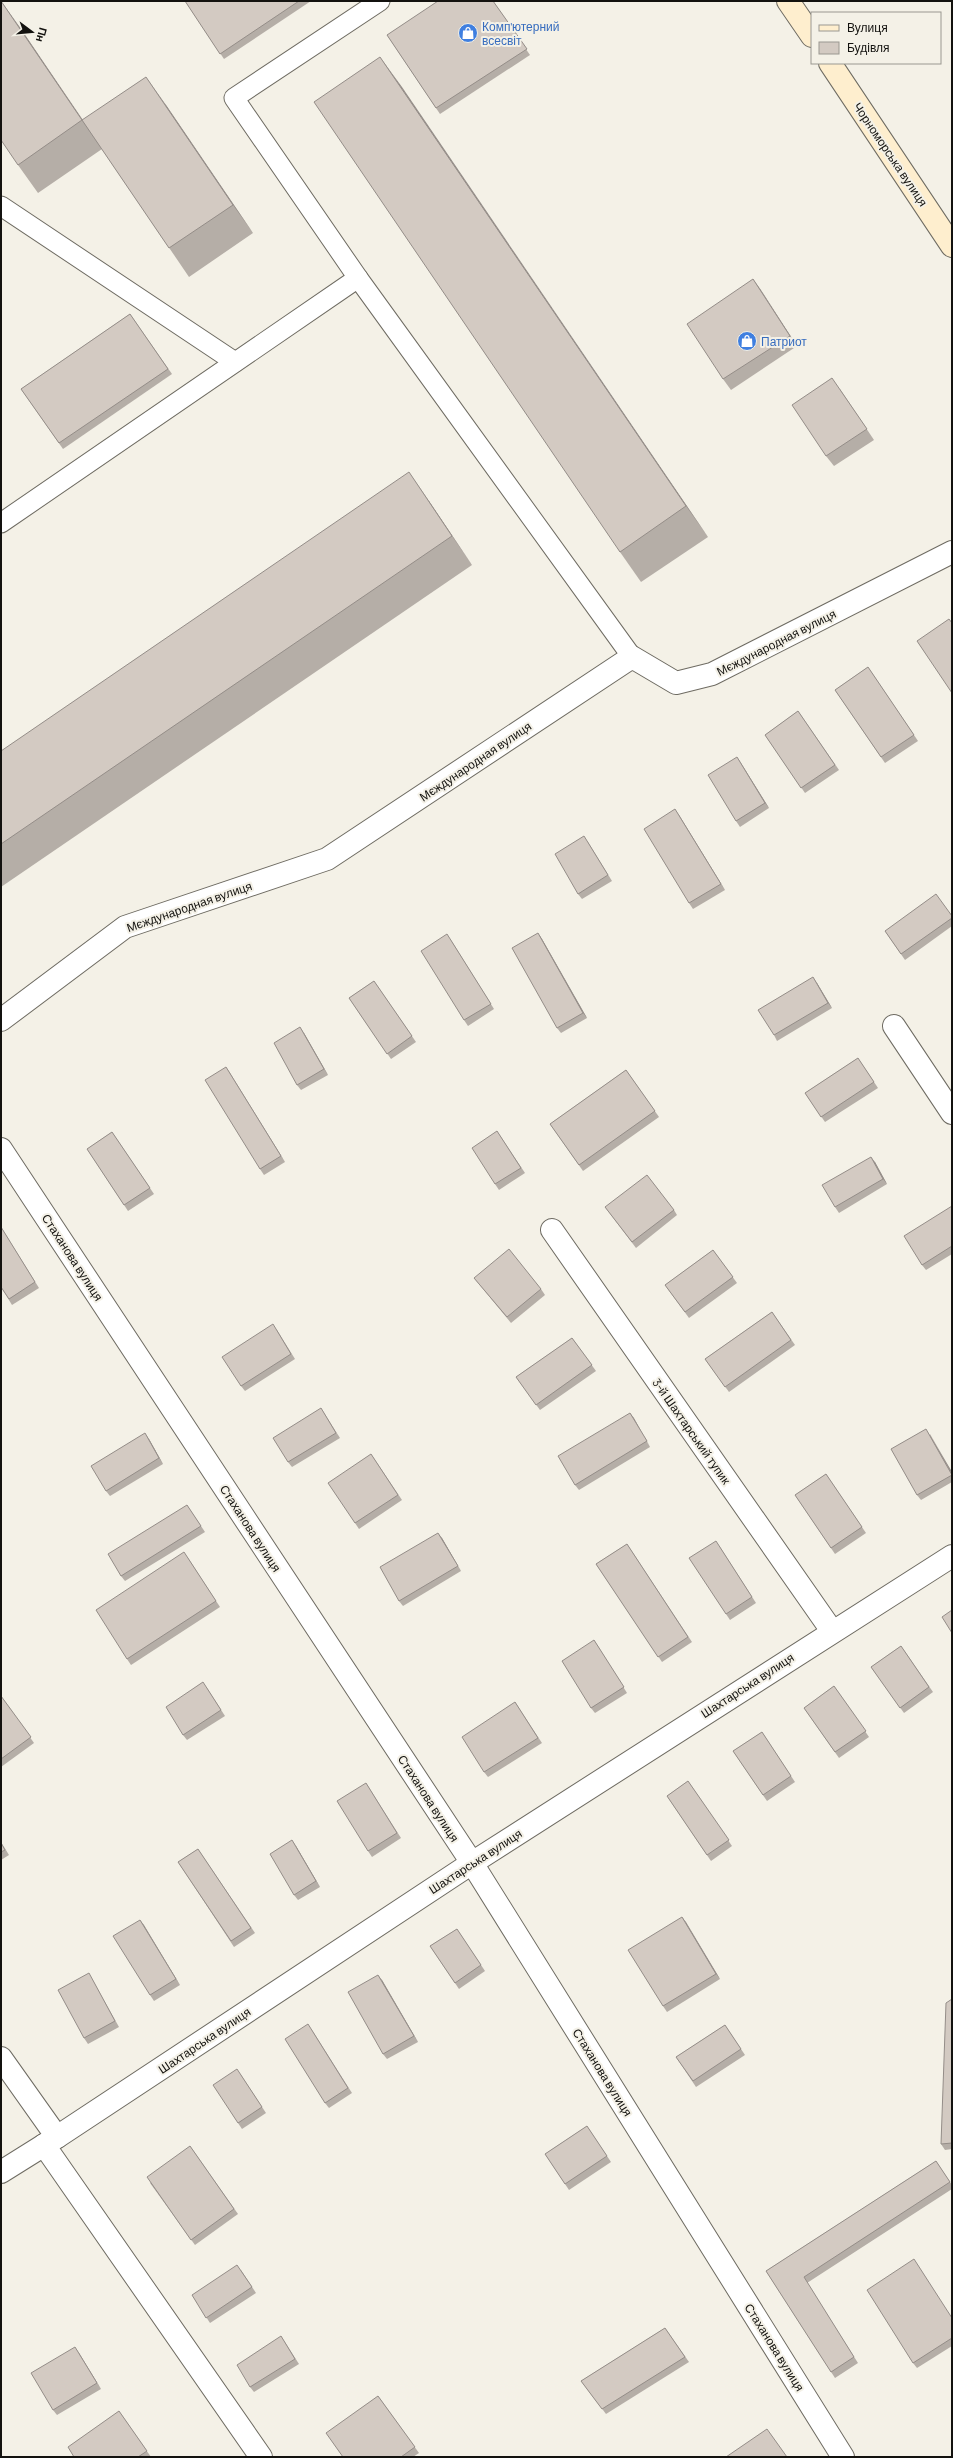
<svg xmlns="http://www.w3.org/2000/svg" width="953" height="2458" font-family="Barlow,sans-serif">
<rect width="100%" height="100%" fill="#f4f1e7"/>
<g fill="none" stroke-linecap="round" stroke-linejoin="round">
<!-- lane casing -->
<g stroke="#6e6b62" stroke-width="21">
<g id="lane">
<path d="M380 1 234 98 358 278 632 657"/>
<path d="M1 206 235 362"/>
<path d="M1 523 358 278"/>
</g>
</g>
<!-- street casing -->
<g stroke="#6e6b62" stroke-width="24">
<g id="street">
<path d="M1 1020 125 927 327 859 632 657 676 683 712 674 952 552"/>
<path d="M894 1026 952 1113"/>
<path d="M1 1149 472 1863 843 2457"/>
<path d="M552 1230 832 1631"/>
<path d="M1 2058 57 2137"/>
<path d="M44 2145 261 2457"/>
<path d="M1 2172 57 2137 472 1863 952 1556"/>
</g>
</g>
<!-- secondary casing -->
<g stroke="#6e6b62" stroke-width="24">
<g id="secondary">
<path d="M788 1 812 36"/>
<path d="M830 63 952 246"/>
</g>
</g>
<!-- lane -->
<use href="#lane" stroke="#fff" stroke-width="19"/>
<!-- street -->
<use href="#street" stroke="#fff" stroke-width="22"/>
<!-- secondary -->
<use href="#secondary" stroke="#feeece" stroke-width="22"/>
</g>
<!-- wall -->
<g fill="#b5aea7">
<path d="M185 1H311L224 59Z"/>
<path d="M493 1 530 55 440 114 387 35Z"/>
<path d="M19 26 83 120 166 105 253 233 189 277 102 149 38 193 18 165Z"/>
<path d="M380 57 708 537 641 582 620 552Z"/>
<path d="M753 279 797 346 731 390 723 379Z"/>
<path d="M130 314 172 374 63 449 21 389Z"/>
<path d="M840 389 874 440 834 466 826 456Z"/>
<path d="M429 501 472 565 1 887V751Z"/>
<path d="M868 667 918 741 885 763 835 690Z"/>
<path d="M798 711 839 770 805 793 765 735Z"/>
<path d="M737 757 769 808 740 827 736 821Z"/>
<path d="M679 815 725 890 693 909 689 903Z"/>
<path d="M588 842 612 881 582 899 578 894Z"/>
<path d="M952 916V926L905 960 885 931Z"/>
<path d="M538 933 542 939 587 1018 561 1033 557 1028Z"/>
<path d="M451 940 494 1009 468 1026 464 1020Z"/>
<path d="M374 981 416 1042 391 1059 349 998Z"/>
<path d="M817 983 832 1008 777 1041 774 1035Z"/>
<path d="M304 1033 328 1075 301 1090 297 1085Z"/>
<path d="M858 1058 878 1088 825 1122 805 1093Z"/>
<path d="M226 1067 285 1162 264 1175 260 1169Z"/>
<path d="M626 1070 659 1117 583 1171 550 1124Z"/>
<path d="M497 1131 525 1173 499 1190 495 1184Z"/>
<path d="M112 1132 154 1194 128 1211 87 1149Z"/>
<path d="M875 1162 887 1184 839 1213 835 1207Z"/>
<path d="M952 1206V1254L926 1270 922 1265Z"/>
<path d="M605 1207 674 1210 677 1215 636 1248Z"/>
<path d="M1 1227 39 1288 12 1305 1 1287Z"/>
<path d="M713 1250 737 1283 689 1318 665 1285Z"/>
<path d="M474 1278 541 1289 545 1295 511 1323Z"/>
<path d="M772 1312 795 1345 729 1392 705 1359Z"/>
<path d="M277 1330 295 1359 245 1391 241 1386Z"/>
<path d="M572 1338 596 1371 540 1410 516 1377Z"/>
<path d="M321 1408 340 1438 292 1467 288 1462Z"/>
<path d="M630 1413 650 1447 579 1490 575 1485Z"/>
<path d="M930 1434 952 1472V1482L921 1500 917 1495Z"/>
<path d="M149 1439 163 1464 110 1496 106 1491Z"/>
<path d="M371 1454 402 1500 359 1529 355 1523Z"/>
<path d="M826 1474 866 1533 835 1554 795 1495Z"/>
<path d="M187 1505 205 1532 125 1581 121 1576Z"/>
<path d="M442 1538 461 1571 403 1606 399 1601Z"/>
<path d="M627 1544 692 1642 662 1662 596 1564Z"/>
<path d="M720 1547 756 1603 730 1620 726 1614Z"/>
<path d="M188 1558 220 1607 131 1665 127 1659Z"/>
<path d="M594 1640 627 1693 595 1713 591 1708Z"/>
<path d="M901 1646 933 1692 904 1713 871 1667Z"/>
<path d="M834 1686 869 1737 839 1758 804 1708Z"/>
<path d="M207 1688 225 1716 187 1740 183 1735Z"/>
<path d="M1 1696 34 1743 1 1767Z"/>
<path d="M515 1702 542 1743 488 1777 484 1772Z"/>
<path d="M762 1732 795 1782 767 1801 733 1751Z"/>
<path d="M688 1781 732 1846 711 1861 667 1796Z"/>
<path d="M366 1783 401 1838 372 1857 368 1851Z"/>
<path d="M1 1842 9 1855 1 1860Z"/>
<path d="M296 1846 320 1887 298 1900 294 1895Z"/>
<path d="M198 1849 255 1933 234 1947 178 1862Z"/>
<path d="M682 1917 720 1979 667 2012 663 2006Z"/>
<path d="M140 1920 180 1985 154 2001 150 1995Z"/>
<path d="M457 1929 485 1971 459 1989 430 1946Z"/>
<path d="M92 1979 119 2027 88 2044 84 2038Z"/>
<path d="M382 1980 418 2042 387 2059 383 2054Z"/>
<path d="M952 1999V2149L945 2150 941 2144Z"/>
<path d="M725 2025 745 2055 696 2087 676 2057Z"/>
<path d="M312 2030 352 2093 329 2108 325 2103Z"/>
<path d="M241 2075 266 2113 242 2129 238 2123Z"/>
<path d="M587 2126 611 2162 569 2190 545 2154Z"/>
<path d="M190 2146 238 2214 195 2245 150 2183Z"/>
<path d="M936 2161 952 2185V2189L807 2283 858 2363 835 2378 766 2271Z"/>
<path d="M241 2270 256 2293 210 2323 192 2295Z"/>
<path d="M952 2317V2346L917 2368 913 2363Z"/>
<path d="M665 2328 689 2362 606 2414 581 2381Z"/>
<path d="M281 2336 299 2364 254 2392 250 2387Z"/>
<path d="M79 2353 101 2389 57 2415 53 2410Z"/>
<path d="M378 2396 419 2453 413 2457H343Z"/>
<path d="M119 2411 151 2457H74Z"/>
</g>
<!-- shaded-wall -->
<g fill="#948d88">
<path d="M1 1 19 26 102 149 82 120Z"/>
<path d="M380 57 402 87 708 537 686 506Z"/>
<path d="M146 77 166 105 253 233 233 205Z"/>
<path d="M753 279 761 290 797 346 790 336Z"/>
<path d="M409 472 429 501 472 565 452 536Z"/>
<path d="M737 757 741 763 769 808 765 803Z"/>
<path d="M675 809 679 815 725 890 721 884Z"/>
<path d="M538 933 542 939 587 1018 583 1013Z"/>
<path d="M813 977 817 983 832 1008 828 1003Z"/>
<path d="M300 1027 304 1033 328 1075 324 1069Z"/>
<path d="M226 1067 230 1073 285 1162 281 1156Z"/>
<path d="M871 1157 875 1162 887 1184 883 1179Z"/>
<path d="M630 1413 634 1418 650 1447 647 1441Z"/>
<path d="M926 1429 952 1472V1474Z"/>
<path d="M145 1433 149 1439 163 1464 159 1458Z"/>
<path d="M438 1533 442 1538 461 1571 458 1566Z"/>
<path d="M292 1840 296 1846 320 1887 316 1881Z"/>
<path d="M682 1917 686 1922 720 1979 716 1974Z"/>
<path d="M140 1920 144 1925 180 1985 176 1979Z"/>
<path d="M378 1975 382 1980 418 2042 414 2036Z"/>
<path d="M75 2347 79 2353 101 2389 97 2383Z"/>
</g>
<!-- building -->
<g fill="#d3cac2" stroke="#948d88">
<path d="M1 1 82 120 18 165 1 140Z"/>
<path d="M185 1H299L220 54Z"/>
<path d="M438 1H493L527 49 436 108 387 35Z"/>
<path d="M380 57 686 506 620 552 314 102Z"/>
<path d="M146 77 233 205 169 248 82 120Z"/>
<path d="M753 279 790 336 723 379 687 324Z"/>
<path d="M130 314 168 369 59 443 21 389Z"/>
<path d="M832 378 867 429 826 456 792 405Z"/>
<path d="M409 472 452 536 1 844V751Z"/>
<path d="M949 619 952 623V693L917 641Z"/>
<path d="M868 667 914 735 881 757 835 690Z"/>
<path d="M798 711 835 765 801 788 765 735Z"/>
<path d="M737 757 765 803 736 821 708 775Z"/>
<path d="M675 809 721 884 689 903 644 829Z"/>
<path d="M584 836 608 875 578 894 555 854Z"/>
<path d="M936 894 952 916V918L901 954 885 931Z"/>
<path d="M538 933 583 1013 557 1028 512 948Z"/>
<path d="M447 934 491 1004 464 1020 421 951Z"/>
<path d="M813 977 828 1003 774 1035 758 1010Z"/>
<path d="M374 981 412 1036 387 1054 349 998Z"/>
<path d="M300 1027 324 1069 297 1085 274 1043Z"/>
<path d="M858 1058 874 1082 821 1117 805 1093Z"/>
<path d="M226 1067 281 1156 260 1169 205 1080Z"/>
<path d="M626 1070 655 1111 579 1165 550 1124Z"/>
<path d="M497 1131 521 1168 495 1184 472 1148Z"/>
<path d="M112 1132 150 1188 124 1205 87 1149Z"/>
<path d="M871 1157 883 1179 835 1207 822 1185Z"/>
<path d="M647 1175 674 1210 632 1242 605 1207Z"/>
<path d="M952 1206V1246L922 1265 904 1236Z"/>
<path d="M1 1227 35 1282 9 1299 1 1287Z"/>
<path d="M509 1249 541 1289 507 1317 474 1278Z"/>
<path d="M713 1250 733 1277 685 1312 665 1285Z"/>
<path d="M772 1312 791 1340 725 1387 705 1359Z"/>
<path d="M273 1324 291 1354 241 1386 222 1357Z"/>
<path d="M572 1338 592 1365 536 1405 516 1377Z"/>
<path d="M321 1408 336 1433 288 1462 273 1438Z"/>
<path d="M630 1413 647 1441 575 1485 558 1456Z"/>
<path d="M926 1429 952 1475 917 1495 891 1449Z"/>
<path d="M145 1433 159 1458 106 1491 91 1466Z"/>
<path d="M371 1454 398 1495 355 1523 328 1483Z"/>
<path d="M826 1474 862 1527 831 1548 795 1495Z"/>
<path d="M187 1505 201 1526 121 1576 108 1554Z"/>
<path d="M438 1533 458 1566 399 1601 380 1567Z"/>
<path d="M716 1541 752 1597 726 1614 689 1558Z"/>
<path d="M627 1544 688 1637 658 1657 596 1564Z"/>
<path d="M184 1552 216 1601 127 1659 96 1610Z"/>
<path d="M952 1610V1633L942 1617Z"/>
<path d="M594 1640 624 1687 591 1708 562 1661Z"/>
<path d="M901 1646 929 1687 900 1708 871 1667Z"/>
<path d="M203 1682 221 1710 183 1735 166 1707Z"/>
<path d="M834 1686 866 1731 835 1752 804 1708Z"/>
<path d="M1 1696 31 1737 1 1759Z"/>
<path d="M515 1702 538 1738 484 1772 462 1737Z"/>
<path d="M762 1732 791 1776 763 1795 733 1751Z"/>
<path d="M688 1781 729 1840 707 1855 667 1796Z"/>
<path d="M366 1783 397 1833 368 1851 337 1801Z"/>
<path d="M292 1840 316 1881 294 1895 270 1854Z"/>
<path d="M1 1843 5 1850 1 1852Z"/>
<path d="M198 1849 251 1928 231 1941 178 1862Z"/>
<path d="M682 1917 716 1974 663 2006 628 1950Z"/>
<path d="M140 1920 176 1979 150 1995 113 1936Z"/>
<path d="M457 1929 481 1965 455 1983 430 1946Z"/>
<path d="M89 1973 115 2021 84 2038 58 1990Z"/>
<path d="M378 1975 414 2036 383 2054 348 1992Z"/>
<path d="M952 1999V2143L941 2144 946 2003Z"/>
<path d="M308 2024 348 2088 325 2103 285 2039Z"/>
<path d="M725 2025 741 2049 693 2081 676 2057Z"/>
<path d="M237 2069 262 2107 238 2123 213 2085Z"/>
<path d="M587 2126 607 2156 565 2184 545 2154Z"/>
<path d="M190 2146 234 2209 191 2240 147 2177Z"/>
<path d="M936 2161 950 2182 804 2277 854 2357 831 2372 766 2271Z"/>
<path d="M914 2259 952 2318V2338L913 2363 867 2290Z"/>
<path d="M237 2265 252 2287 206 2318 192 2295Z"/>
<path d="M665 2328 685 2357 602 2409 581 2381Z"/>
<path d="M281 2336 295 2359 250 2387 237 2365Z"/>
<path d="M75 2347 97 2383 53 2410 31 2373Z"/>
<path d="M378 2396 415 2447 401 2457H343L326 2433Z"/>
<path d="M119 2411 147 2451 138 2457H74L68 2447Z"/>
<path d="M767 2429 787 2457H726Z"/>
</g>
<!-- icons -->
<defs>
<g id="shop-disc" transform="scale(1)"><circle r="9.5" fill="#3f7fe0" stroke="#f4f1e7"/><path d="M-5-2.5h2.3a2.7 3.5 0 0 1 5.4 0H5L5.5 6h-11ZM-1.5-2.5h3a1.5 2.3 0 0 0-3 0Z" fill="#fff"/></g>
</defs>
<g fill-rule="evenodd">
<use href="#shop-disc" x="468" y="33"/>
<use href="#shop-disc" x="747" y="341"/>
</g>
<g text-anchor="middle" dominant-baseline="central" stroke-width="4" stroke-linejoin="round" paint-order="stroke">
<!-- shop labels -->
<g font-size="12" fill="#366cbe" stroke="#f4f1e7" text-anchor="start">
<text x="482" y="26">Комп'ютерний<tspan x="482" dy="14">всесвіт</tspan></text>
<text x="761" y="341">Патриот</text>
</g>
<!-- street labels -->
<g font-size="12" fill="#13120f" stroke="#f4f1e7">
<text transform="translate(891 154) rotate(56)">Чорноморська вулиця</text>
<text transform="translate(776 642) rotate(-27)">Мєждународная вулиця</text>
<text transform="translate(475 761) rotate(-34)">Мєждународная вулиця</text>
<text transform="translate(189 906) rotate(-19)">Мєждународная вулиця</text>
<text transform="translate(73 1257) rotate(57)">Стаханова вулиця</text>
<text transform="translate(692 1431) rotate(55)">3-й Шахтарський тупик</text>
<text transform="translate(251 1528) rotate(57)">Стаханова вулиця</text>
<text transform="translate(747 1685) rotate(-33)">Шахтарська вулиця</text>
<text transform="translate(429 1798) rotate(57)">Стаханова вулиця</text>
<text transform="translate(475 1861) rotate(-33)">Шахтарська вулиця</text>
<text transform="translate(204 2040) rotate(-34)">Шахтарська вулиця</text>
<text transform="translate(603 2072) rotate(58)">Стаханова вулиця</text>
<text transform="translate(775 2347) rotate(58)">Стаханова вулиця</text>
</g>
</g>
<!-- border -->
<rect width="953" height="2458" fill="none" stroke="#13120f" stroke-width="4"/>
<!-- legend -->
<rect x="811" y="12" width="130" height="52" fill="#f4f1e7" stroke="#9a9891"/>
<rect x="819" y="25" width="20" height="6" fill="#feeece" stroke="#9a9891"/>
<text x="847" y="32" font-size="12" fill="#13120f">Вулиця</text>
<rect x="819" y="42" width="20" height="12" fill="#d3cac2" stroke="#9a9891"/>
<text x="847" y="52" font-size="12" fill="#13120f">Будівля</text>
<!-- north arrow -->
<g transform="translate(32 32) rotate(106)" stroke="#f4f1e7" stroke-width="3" paint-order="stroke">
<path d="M0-3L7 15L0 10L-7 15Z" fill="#13120f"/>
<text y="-6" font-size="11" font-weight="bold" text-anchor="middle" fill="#13120f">Пн</text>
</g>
</svg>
